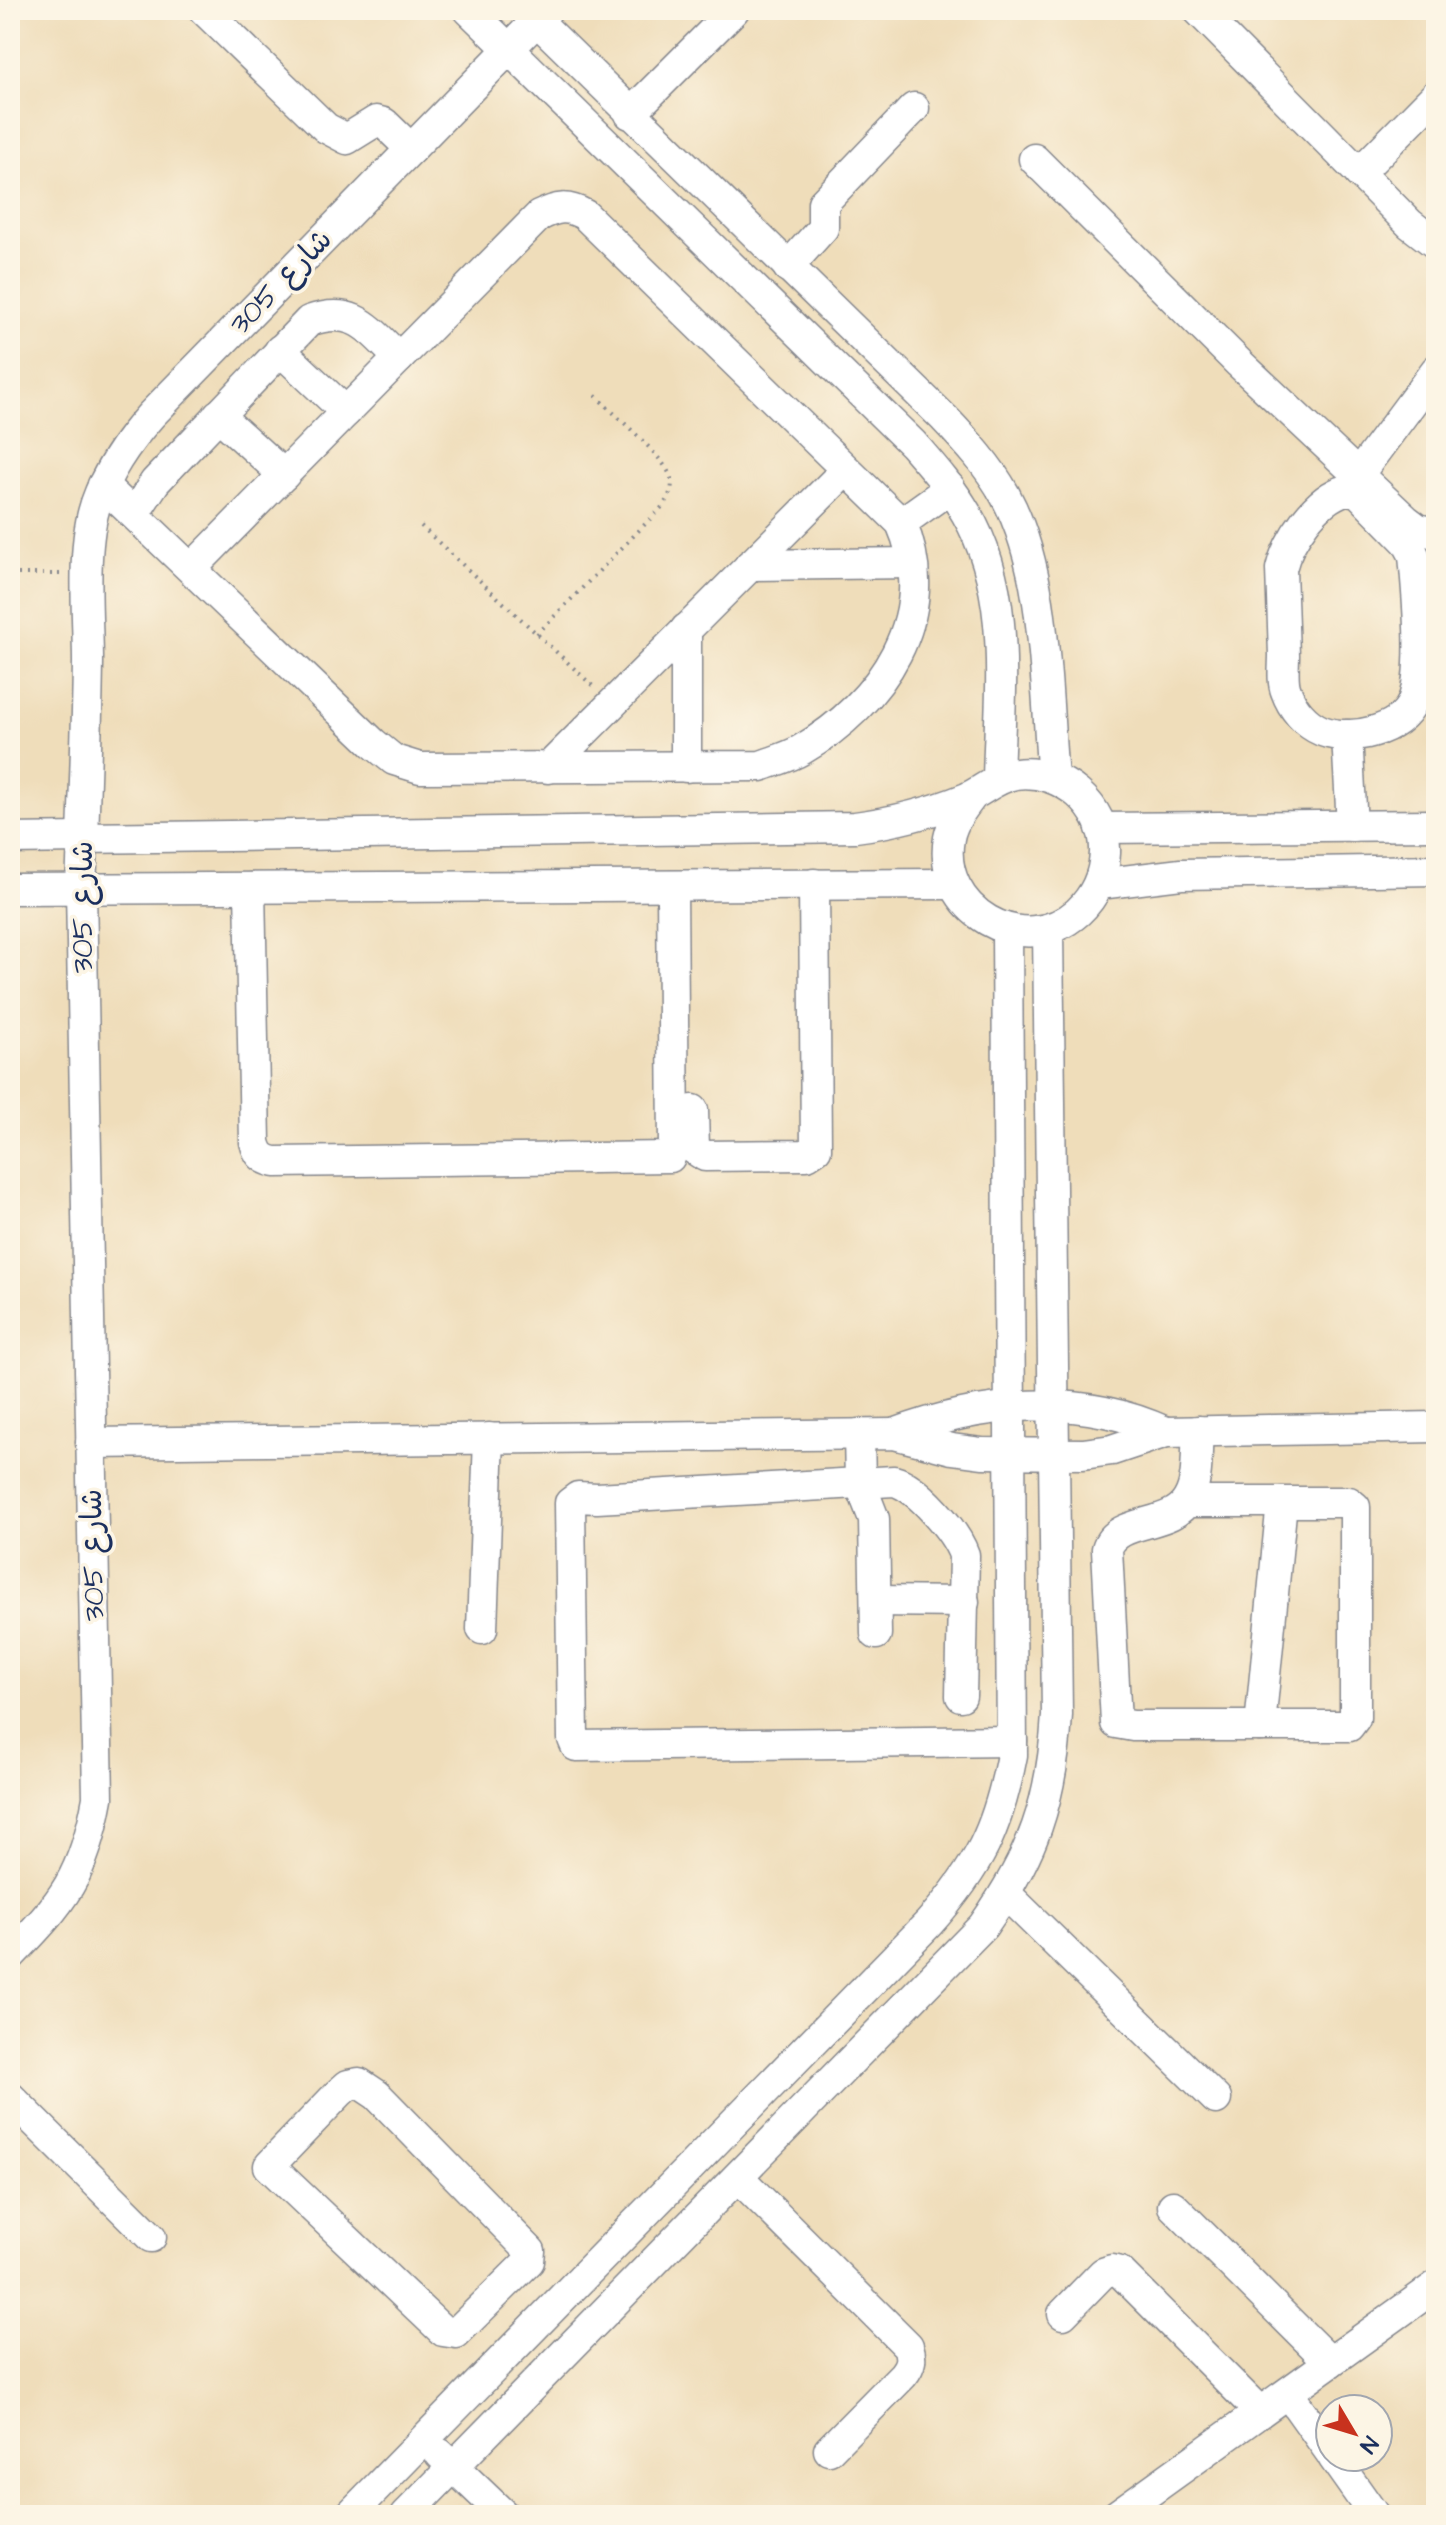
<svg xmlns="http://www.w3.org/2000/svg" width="1446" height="2525" font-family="'Architects Daughter','Playpen Sans Arabic',sans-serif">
<rect width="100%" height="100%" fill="#fcf5e5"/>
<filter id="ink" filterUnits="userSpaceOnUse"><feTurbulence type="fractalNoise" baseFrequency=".0125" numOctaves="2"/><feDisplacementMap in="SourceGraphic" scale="16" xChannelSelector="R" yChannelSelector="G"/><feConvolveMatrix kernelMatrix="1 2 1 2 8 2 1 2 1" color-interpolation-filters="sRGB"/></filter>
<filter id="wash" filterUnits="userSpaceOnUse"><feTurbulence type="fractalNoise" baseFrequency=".006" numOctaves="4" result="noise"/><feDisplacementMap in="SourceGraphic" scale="32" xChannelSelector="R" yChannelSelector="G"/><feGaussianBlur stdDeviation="1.8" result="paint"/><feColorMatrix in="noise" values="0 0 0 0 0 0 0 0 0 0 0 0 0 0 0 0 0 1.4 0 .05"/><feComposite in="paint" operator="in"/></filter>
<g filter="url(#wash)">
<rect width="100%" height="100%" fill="#efddba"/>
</g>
<g filter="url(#ink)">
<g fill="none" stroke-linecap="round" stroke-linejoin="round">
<!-- minor casing -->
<g stroke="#85868c" stroke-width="33">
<g id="minor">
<path d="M204 10 326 128 347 139 376 121 384 123 411 149"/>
<path d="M469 10 913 444C932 466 951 487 966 513 1013 593 1000 690 998 779"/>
<path d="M526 10 944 418C967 442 989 466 1005 495 1048 574 1045 689 1053 778"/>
<path d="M1198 10 1410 224 1436 244"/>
<path d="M630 114 734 10"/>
<path d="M1034 159 1239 363 1406 520 1418 529 1436 533"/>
<path d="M1359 173 1436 95"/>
<path d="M788 267 823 228V203L914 108"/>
<path d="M280 350 346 412"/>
<path d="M218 415 284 475"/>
<path d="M1358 475 1436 370"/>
<path d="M103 485 373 743 394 760 420 768 761 766C774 761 789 757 801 750 881 704 942 615 901 523L585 215C567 205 557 207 539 216L191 569"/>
<path d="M1346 490 1358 492 1407 542 1414 555C1417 591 1425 669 1413 701 1401 731 1350 742 1322 731 1305 724 1292 708 1286 691 1282 681 1284 666 1284 655 1283 626 1282 598 1281 569 1288 540 1316 498 1346 490Z"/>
<path d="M134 514 155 482 309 321C354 305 369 329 399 358"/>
<path d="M901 523 950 488"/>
<path d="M750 565 912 563"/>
<path d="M686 629V767"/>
<path d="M1347 735 1352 826"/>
<path d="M548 768 846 470"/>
<path d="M1101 828 1436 825"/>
<path d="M10 839 855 827C894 822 930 813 967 798 984 790 997 777 1016 774 1061 768 1107 806 1105 853 1104 876 1095 896 1078 912 1023 961 936 910 949 838 952 822 962 809 972 796"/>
<path d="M1099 884 1181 874 1436 870"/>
<path d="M250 888 255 1142C258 1154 262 1159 275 1162L670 1157 674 1149 672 886"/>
<path d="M10 889 953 884"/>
<path d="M693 1110 694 1149 705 1156 807 1155 816 1149 814 884"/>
<path d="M859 1434 860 1483 874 1519 876 1634"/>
<path d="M894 1434C982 1401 1079 1392 1166 1432"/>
<path d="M91 1443 894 1434 952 1449 982 1453 1083 1454 1112 1450 1166 1432 1436 1427"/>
<path d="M1187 1502H1349L1355 1507V1718L1349 1726H1133L1116 1723 1107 1549C1116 1517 1172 1529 1188 1499 1199 1481 1196 1451 1198 1431"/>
<path d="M876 1601 964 1602"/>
<path d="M482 1629 489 1438"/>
<path d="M961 1696 964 1555C956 1532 918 1487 894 1481L597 1498 578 1497 570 1503 573 1739 576 1746 1012 1741"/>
<path d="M1260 1726 1282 1502"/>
<path d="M1006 1894 1216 2099"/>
<path d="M10 1956C64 1901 84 1876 98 1798L81 889C84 813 87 737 88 662 88 615 81 547 96 503 108 469 127 442 151 415L547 10"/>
<path d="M359 2083 377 2095 530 2251 529 2261 456 2333 443 2331 269 2166 339 2093 348 2085Z"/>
<path d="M10 2097 151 2237"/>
<path d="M739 2178 908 2346C912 2358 911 2365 903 2375L829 2450"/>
<path d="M1173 2206 1330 2362"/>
<path d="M1063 2314 1103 2273 1112 2270 1120 2272 1260 2412"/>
<path d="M1288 2393 1330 2452"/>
<path d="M440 2454 504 2515"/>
<path d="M1333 2457 1374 2515"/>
<path d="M350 2515 929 1923C979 1867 998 1829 1012 1755L1007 930"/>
<path d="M406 2515 983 1926C1033 1855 1052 1802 1057 1715L1048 929"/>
<path d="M1117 2515 1436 2286"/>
</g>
</g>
<!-- path -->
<g stroke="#85868c" stroke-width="4" stroke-dasharray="2 6" stroke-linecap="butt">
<path d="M421 526 595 688"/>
<path d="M10 574H64"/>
<path d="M537 634 662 507C668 498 674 489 671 478 666 458 611 412 595 395"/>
</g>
<!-- minor -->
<use href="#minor" stroke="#fff" stroke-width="30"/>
</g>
</g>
<g text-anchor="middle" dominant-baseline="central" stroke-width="7" stroke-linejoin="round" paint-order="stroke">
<!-- street labels -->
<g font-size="30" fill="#1b2f5e" stroke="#fcf5e5">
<text transform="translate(281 282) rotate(-46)">شارع 305</text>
<text transform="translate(83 907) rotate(-90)">شارع 305</text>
<text transform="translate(93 1555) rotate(-91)">شارع 305</text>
</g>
</g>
<!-- margin -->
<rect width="1446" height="2525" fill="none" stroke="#fcf5e5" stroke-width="40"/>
<!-- north arrow -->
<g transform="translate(1354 2433) rotate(128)"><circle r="38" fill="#fcf5e5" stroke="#a2a6af" stroke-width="2"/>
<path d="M0-6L14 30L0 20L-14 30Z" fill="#c8321e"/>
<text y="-12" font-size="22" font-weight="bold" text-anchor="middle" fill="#1b2f5e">N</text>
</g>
</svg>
